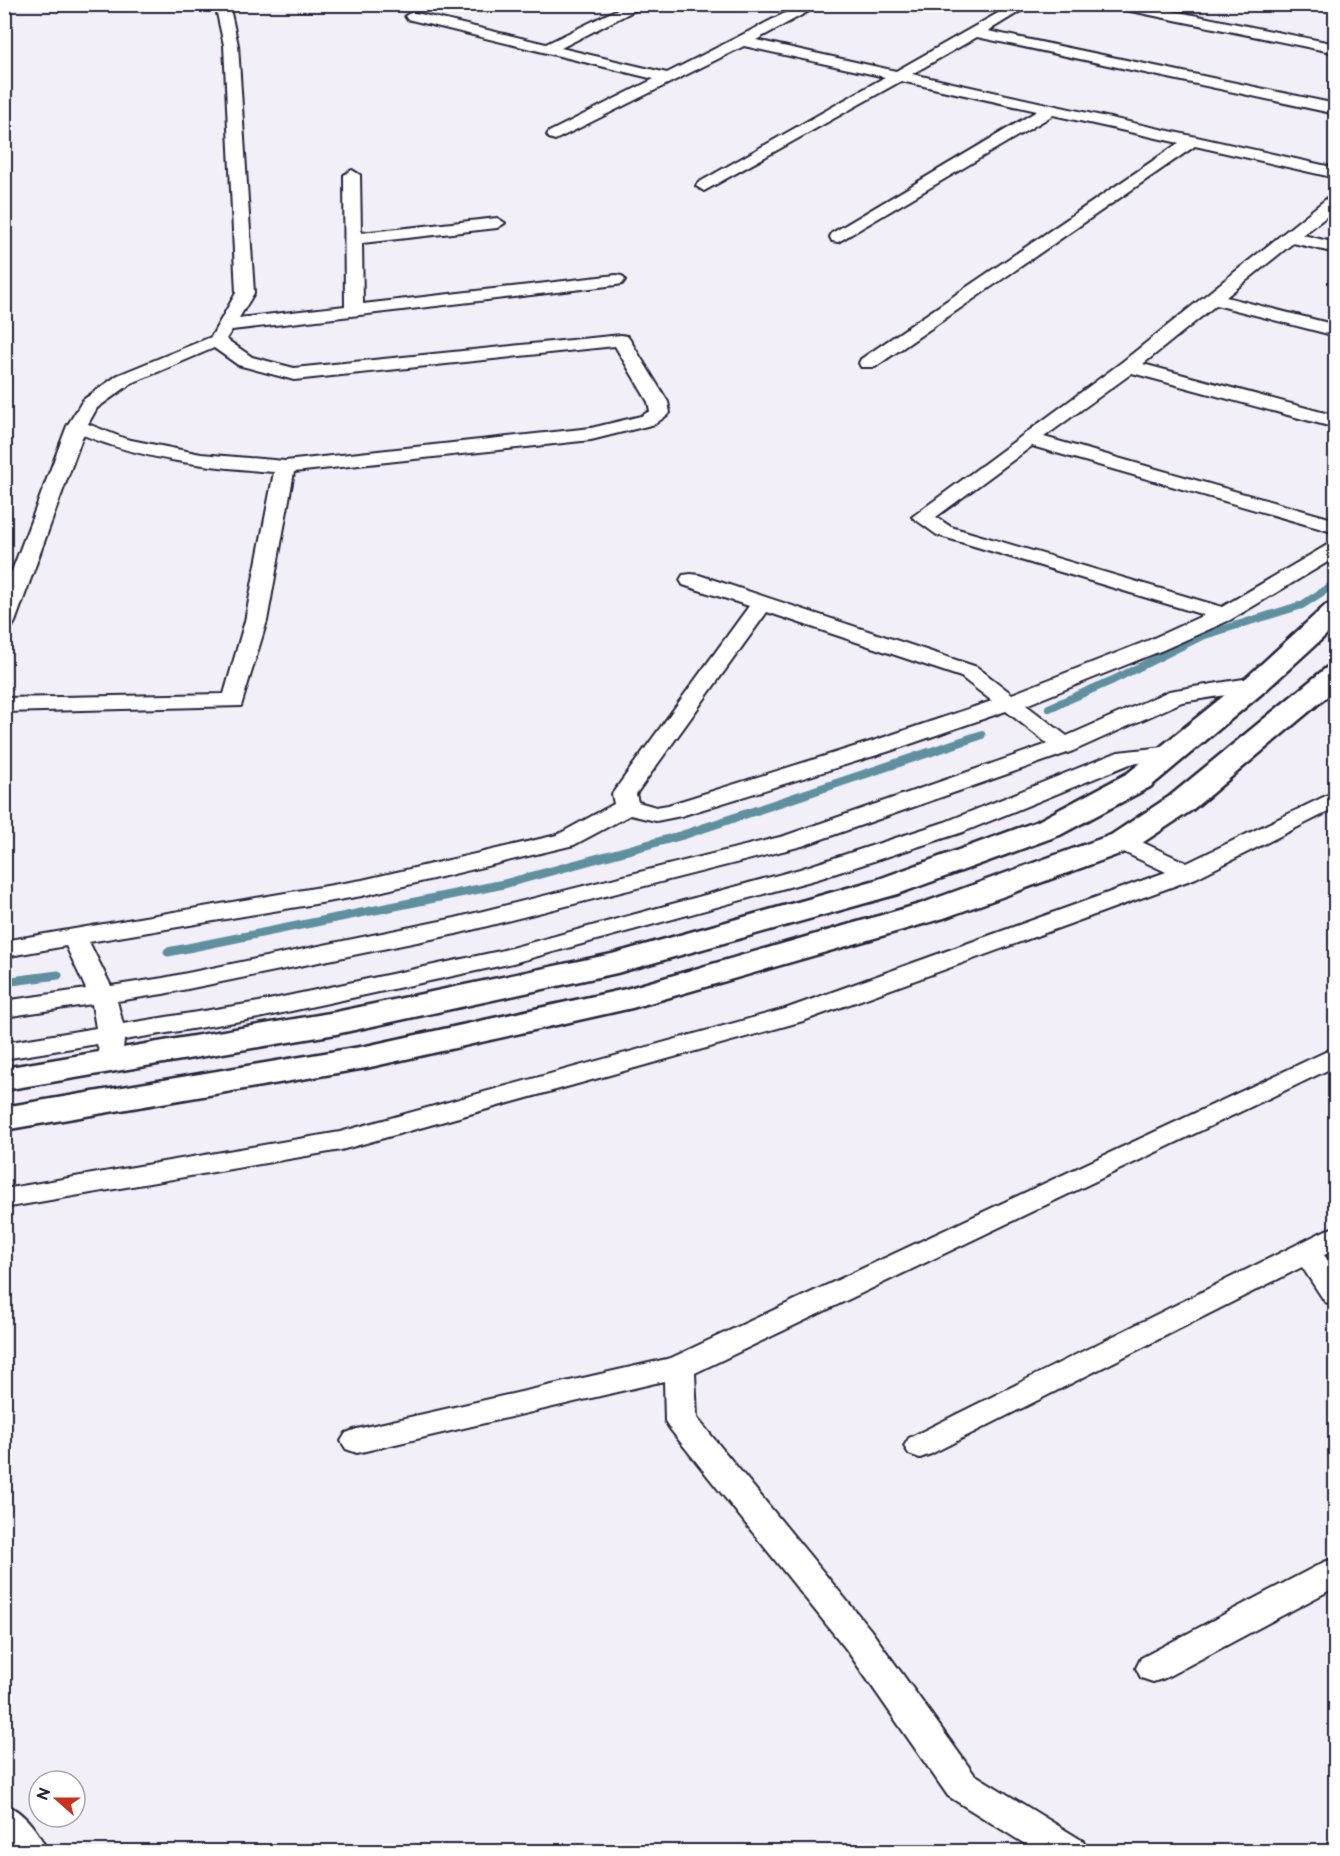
<svg xmlns="http://www.w3.org/2000/svg" width="1340" height="1856" font-family="'Balsamiq Sans',sans-serif">
<rect width="100%" height="100%" fill="#f3eff8"/>
<filter id="ink" filterUnits="userSpaceOnUse"><feTurbulence type="fractalNoise" baseFrequency=".0167" numOctaves="2"/><feDisplacementMap in="SourceGraphic" scale="12" xChannelSelector="R" yChannelSelector="G"/><feConvolveMatrix kernelMatrix="1 2 1 2 8 2 1 2 1" color-interpolation-filters="sRGB"/></filter>
<g filter="url(#ink)">
<g fill="none" stroke-linecap="round" stroke-linejoin="round">
<!-- stream-far1 -->
<path stroke="#5f909f" stroke-width="8" d="M1049 708 1113 680 1202 636 1302 605 1336 583"/>
<!-- stream -->
<g stroke="#5f909f" stroke-width="9">
<path d="M168 952 504 884 683 835 981 735"/>
<path d="M4 982 58 975"/>
</g>
<!-- minor casing -->
<g stroke="#22223b" stroke-width="4">
<g id="minor">
<path d="M215 4H229L238 45 254 293 239 318 345 306 344 175 352 170 360 175 361 233 497 218 505 223 497 228 362 243 363 304 616 275 622 276 625 280 622 284 616 285 232 330 226 339 252 357 294 368 621 335 627 336 630 340 668 402 670 413 655 424 591 440 294 472 267 621 241 706 4 712V698L224 694 245 621 274 472C209 467 144 460 83 435L15 622 12 627 4 628V592L67 426 83 400 118 375 211 337 236 293 224 45ZM615 346 648 402 650 411 641 416 591 428 285 461 201 454 126 439 88 424 97 408 132 383 214 348 238 365 294 380Z"/>
<path d="M628 4H647L561 48 667 73 803 4H822L756 40 896 71 1014 4H1032L988 31 1336 104V114L977 37 912 74 1336 168V178L1195 146 875 367H861L859 363 861 359 1179 143 1053 115 838 242 832 241 830 237 832 233 1037 111 901 81 704 191 696 186 698 183 885 77 744 46 555 140 549 138 547 135 549 132 654 79 407 19 405 16 412 12 546 44Z"/>
<path d="M1109 4H1139L1336 44V53L1116 8Z"/>
<path d="M1336 195V209L1303 235 1336 243V253L1293 243 1226 297 1336 325V336L1216 305 1143 364 1336 416V428L1132 373 1044 437 1336 520V533L1032 446 936 517 951 527 1222 607 1329 544 1336 542V557L1230 620 1163 650 1026 705 1067 736 1169 691 1256 677 1264 679 1267 684 1264 689 1182 702 1073 751 802 846 456 934 163 994 117 1001 123 1024 259 1002 500 951 800 869 945 822 1118 752 1173 746 1181 748 1185 753 1181 758 1130 764 963 832 818 879 513 963 259 1018 124 1040 123 1049 120 1055 110 1057 100 1055 97 1044 4 1059V1043L96 1028 92 1004 4 1017V1001L86 989 66 946 4 957V941L362 880 557 835 614 804 612 794 749 606 683 585 680 580 683 575 691 574 699 575 977 667 1012 694 1147 641 1204 615 937 535 912 517 1122 362 1330 196ZM767 612 961 677 992 701 873 741 668 805 656 807 638 802 636 794ZM1006 711 1048 744 784 836 455 918 163 978 111 986 89 942 362 896 574 845 630 815 656 821 681 816 890 751Z"/>
<path d="M1336 791V808L1196 878 803 1021 341 1150 4 1208V1189L340 1132 785 1009 1166 872 1113 847 1110 842 1113 837 1122 835 1131 837 1187 863Z"/>
<path d="M1336 1047V1066L695 1373 697 1418 870 1629 974 1774 1083 1841 1088 1852H1038L948 1796 846 1649 670 1429 665 1421 664 1381 357 1453 346 1449 341 1441 346 1433 357 1429 671 1358Z"/>
<path d="M1336 1227V1250L1324 1255 1336 1271V1305L1325 1302 1302 1267 931 1454 920 1458 909 1454 904 1446 909 1438 1326 1230Z"/>
<path d="M1336 1558V1587L1165 1678 1153 1682 1141 1678 1136 1668 1141 1658 1324 1562Z"/>
<path d="M4 1804C24 1811 39 1833 48 1852H8L4 1847Z"/>
</g>
</g>
<!-- primary casing -->
<g stroke="#22223b" stroke-width="5">
<g id="primary">
<path d="M1336 603V626L1266 690 1150 787 1060 835 898 894 617 973 336 1034 4 1090V1068L336 1012 612 954 876 880 1038 821 1128 773 1246 678 1326 605Z"/>
<path d="M1336 665V689L1192 810 1133 849 944 918 632 1008 366 1068 4 1130V1107L366 1046 626 989 920 904 1111 835 1170 796 1326 668Z"/>
</g>
</g>
<!-- minor -->
<use href="#minor" fill="#fff" fill-rule="evenodd"/>
<!-- primary -->
<use href="#primary" fill="#fff" fill-rule="evenodd"/>
</g>
</g>
<!-- margin -->
<rect width="1340" height="1856" fill="none" stroke="#fff" stroke-width="24"/>
<rect x="12" y="12" width="1316" height="1832" fill="none" stroke="#22223b" stroke-width="2" filter="url(#ink)"/>
<!-- north arrow -->
<g transform="translate(57 1799) rotate(291)"><circle r="28" fill="#ffffff" stroke="#a7a7b1" stroke-width="1.5"/>
<path d="M0-4.5L10 22L0 15L-10 22Z" fill="#c8321e"/>
<text y="-9" font-size="16" font-weight="bold" text-anchor="middle" fill="#22223b">N</text>
</g>
</svg>
